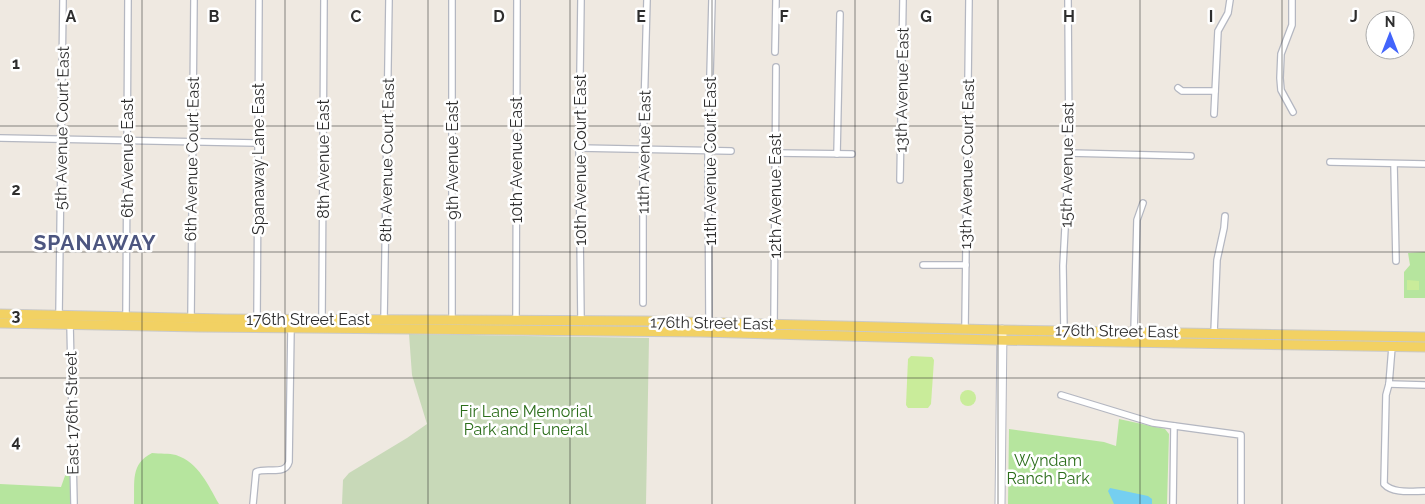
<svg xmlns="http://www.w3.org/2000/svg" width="1425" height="504" font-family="Raleway,sans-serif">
<rect width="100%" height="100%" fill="#efe9e1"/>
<!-- green -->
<g fill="#b6e59e">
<path d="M1425 252V298H1404V272L1410 265 1408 253Z"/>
<path d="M1119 419 1165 429 1169 434 1167 504H1008L1009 429 1104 442 1116 446Z"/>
<path d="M152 453C160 454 169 453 176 455 199 463 208 485 219 504H134C135 482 130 464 152 453Z"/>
<path d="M66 473H71V504H0V484L61 487Z"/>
</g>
<!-- cemetery -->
<path fill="#c8d9b8" d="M409 334 649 338 646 504H342L343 480 349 473 407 438 427 424 412 375Z"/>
<!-- pitch -->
<g fill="#c9ec9a">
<path d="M1407 280 1419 281V290H1407Z"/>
<path d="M911 356 932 357 934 360 931 404 928 408H908L906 405 908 359Z"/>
<circle cx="968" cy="398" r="8"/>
</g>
<!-- water -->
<path fill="#75cff0" d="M1110 488 1148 496 1152 499V504H1114L1108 491Z"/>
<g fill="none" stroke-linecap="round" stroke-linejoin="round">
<!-- street casing -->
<g stroke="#b4b7c1" stroke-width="8">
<g id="street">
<path d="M1292 0V25L1281 54 1280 78 1281 90 1293 112"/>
<path d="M775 52 776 0"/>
<path d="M1178 88 1182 91H1215"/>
<path d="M1214 114 1218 31 1228 13 1230 0"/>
<path d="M0 138 258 143"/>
<path d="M579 148 731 151"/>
<path d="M775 153 852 154"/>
<path d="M1069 153 1191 156"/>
<path d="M837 154 840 14"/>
<path d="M1330 162 1425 164"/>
<path d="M1394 164 1396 261"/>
<path d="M900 180 903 0"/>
<path d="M923 265H966"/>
<path d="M643 303V149L647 0"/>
<path d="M59 315 63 0"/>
<path d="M126 317 128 0"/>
<path d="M191 318 194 0"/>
<path d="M257 319 259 0"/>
<path d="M322 319 324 0"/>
<path d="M516 319 517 0"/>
<path d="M384 320 389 0"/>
<path d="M452 320V0"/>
<path d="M581 320 579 148 581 0"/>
<path d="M709 322 708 150 712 0"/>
<path d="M70 324 74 503"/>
<path d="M774 324 776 67"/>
<path d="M965 328 969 0"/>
<path d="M1064 330 1063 266 1069 153 1068 0"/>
<path d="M1134 332 1137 220 1143 203"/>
<path d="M1214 333 1217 260 1224 228 1225 216"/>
<path d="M1392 347 1389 384 1386 395 1384 484C1393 494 1412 491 1425 491"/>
<path d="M1389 384 1425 385"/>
<path d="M1061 395 1153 423 1241 435V504"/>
<path d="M253 504 256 472C267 467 285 476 289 462L291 328"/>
<path d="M1173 504 1174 426"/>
</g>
</g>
<!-- secondary casing -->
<g stroke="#b4b7c1" stroke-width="11">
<path id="secondary" d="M1000 504 1002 330"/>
</g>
<!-- primary casing -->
<g stroke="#c9c9c9" stroke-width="11">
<g id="primary">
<path d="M0 314 225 319 646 321 1002 330 1425 337"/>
<path d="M0 323 199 327 701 332 994 340 1425 347"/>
</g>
</g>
<!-- street -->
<use href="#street" stroke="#fff" stroke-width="5.5"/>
<!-- secondary -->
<use href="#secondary" stroke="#fff" stroke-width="9"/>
<!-- primary -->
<use href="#primary" stroke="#f2d163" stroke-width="9"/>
</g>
<!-- grid -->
<path fill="none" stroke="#2e2e2e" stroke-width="1" stroke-opacity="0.55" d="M142 0V504M285 0V504M428 0V504M570 0V504M712 0V504M855 0V504M998 0V504M1140 0V504M1282 0V504M0 126H1425M0 252H1425M0 378H1425"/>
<g text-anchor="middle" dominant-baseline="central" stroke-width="5" stroke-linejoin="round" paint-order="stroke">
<!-- street labels -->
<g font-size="16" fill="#2e2e2e" stroke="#fff">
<text transform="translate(902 90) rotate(-89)">13th Avenue East</text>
<text transform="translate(62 128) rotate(-89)">5th Avenue Court East</text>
<text transform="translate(644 152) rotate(-89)">11th Avenue East</text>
<text transform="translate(127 158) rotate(-90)">6th Avenue East</text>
<text transform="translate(192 159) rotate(-89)">6th Avenue Court East</text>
<text transform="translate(258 159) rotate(-90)">Spanaway Lane East</text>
<text transform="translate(323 159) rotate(-90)">8th Avenue East</text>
<text transform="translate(387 160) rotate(-89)">8th Avenue Court East</text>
<text transform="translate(452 160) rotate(-90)">9th Avenue East</text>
<text transform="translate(516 160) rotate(-90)">10th Avenue East</text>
<text transform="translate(580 160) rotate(-90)">10th Avenue Court East</text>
<text transform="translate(710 161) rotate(-90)">11th Avenue Court East</text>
<text transform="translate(967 164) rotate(-89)">13th Avenue Court East</text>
<text transform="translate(1067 165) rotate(-89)">15th Avenue East</text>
<text transform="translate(775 196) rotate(-90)">12th Avenue East</text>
<text x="308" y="319">176th Street East</text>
<text transform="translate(712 323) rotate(1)">176th Street East</text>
<text transform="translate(1117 331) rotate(1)">176th Street East</text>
<text transform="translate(72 413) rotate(-91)">East 176th Street</text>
</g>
<!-- park labels -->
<g font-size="16" fill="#2c6e1b" stroke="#fff">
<text x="526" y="411">Fir Lane Memorial<tspan x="526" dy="18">Park and Funeral</tspan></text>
<text x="1048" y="460">Wyndam<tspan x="1048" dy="18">Ranch Park</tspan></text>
</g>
<!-- district labels -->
<g font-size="21" font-weight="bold" letter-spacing="1" fill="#4d5680" stroke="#fff">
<text x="95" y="242">SPANAWAY</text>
</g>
</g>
<g font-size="16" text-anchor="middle" font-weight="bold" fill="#2e2e2e" stroke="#fff" stroke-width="5" stroke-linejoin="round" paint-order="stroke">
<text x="71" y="22">A</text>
<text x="214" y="22">B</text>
<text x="356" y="22">C</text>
<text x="499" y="22">D</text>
<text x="641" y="22">E</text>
<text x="784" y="22">F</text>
<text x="926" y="22">G</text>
<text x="1069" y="22">H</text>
<text x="1211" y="22">I</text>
<text x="1354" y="22">J</text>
<text x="16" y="69">1</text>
<text x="16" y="195">2</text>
<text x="16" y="321">3</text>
<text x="16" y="447">4</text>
</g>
<!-- north arrow -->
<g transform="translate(1390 35)"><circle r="24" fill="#ffffff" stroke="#ababab"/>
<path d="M0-4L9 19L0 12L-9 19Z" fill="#4264fb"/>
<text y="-8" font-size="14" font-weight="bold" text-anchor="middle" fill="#2e2e2e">N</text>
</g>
</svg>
